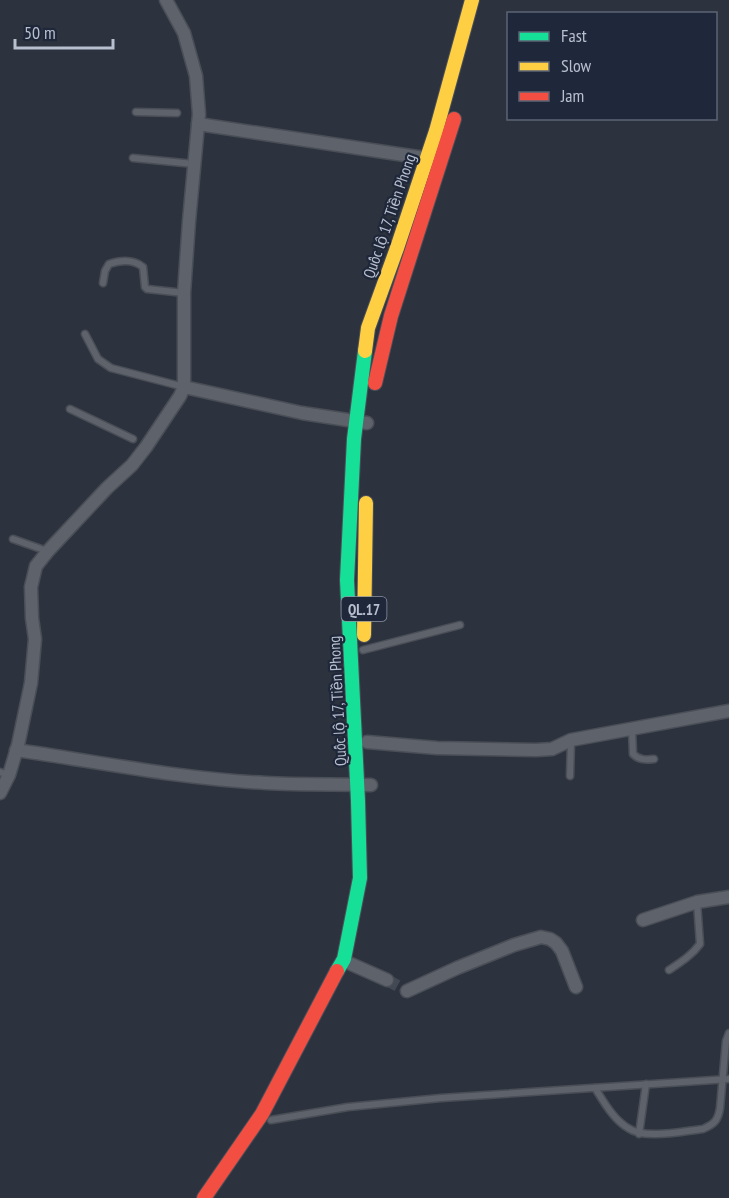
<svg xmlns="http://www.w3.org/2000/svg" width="729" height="1198" font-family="'PT Sans Narrow',sans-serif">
<rect width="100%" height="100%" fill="#2d333e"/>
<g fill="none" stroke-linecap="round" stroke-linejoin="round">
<!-- street-tunnel -->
<path stroke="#424854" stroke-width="12" stroke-dasharray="12 6" stroke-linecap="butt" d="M387 980 407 991"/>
<!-- lane casing -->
<g stroke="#4a4e56" stroke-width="9">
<g id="lane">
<path d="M136 112 177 113"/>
<path d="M133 158 194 164"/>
<path d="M103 283 105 271 109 264C121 260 133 259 143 267L145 287 147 289 184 293"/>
<path d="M85 334 98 359 111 368 184 387"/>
<path d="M70 409 133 439"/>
<path d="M13 539 47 551"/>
<path d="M363 650 460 625"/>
<path d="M632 730 633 754C639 760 646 760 654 759"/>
<path d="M0 772 9 775"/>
<path d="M570 776 571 741"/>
<path d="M669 970C681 962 692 955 700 944L697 902"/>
<path d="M595 1088C604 1102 613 1119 628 1128 645 1140 683 1131 703 1129 714 1124 718 1121 720 1108L726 1041 729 1033"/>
<path d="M271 1120 348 1107 441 1098 729 1079"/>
<path d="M639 1134 646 1084"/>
</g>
</g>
<!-- street casing -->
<g stroke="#4a4e56" stroke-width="15">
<g id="street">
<path d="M198 124 431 159"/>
<path d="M184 387 302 413 367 423"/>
<path d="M367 742 437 748 536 750 552 749 571 740 587 737 729 711"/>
<path d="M16 750C99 762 182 779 266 783 301 785 336 784 371 785"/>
<path d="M0 793 9 775 18 745 31 683 35 639 32 618 31 587 36 566 48 551 107 488 132 465 146 447 180 396 184 387V293L189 221 199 114 196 76 184 33 166 0"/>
<path d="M643 920 697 902 729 897"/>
<path d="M351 964 387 980"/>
<path d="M407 991 457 968 514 945 541 937 550 939 556 943 562 951 576 987"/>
</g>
</g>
<!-- fast casing -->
<g stroke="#4a4f59" stroke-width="16">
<path id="fast" d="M337 971 344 959 360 878 358 801 347 580 354 439 365 351"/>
</g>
<!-- slow casing -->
<g stroke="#4a4f59" stroke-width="16">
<g id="slow">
<path d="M365 351 368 328 397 248 436 131 472 0"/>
<path d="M364 635 366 503"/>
</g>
</g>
<!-- jam casing -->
<g stroke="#4a4f59" stroke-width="16">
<g id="jam">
<path d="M375 383 391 316 454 119"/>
<path d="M204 1198 262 1114 337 971"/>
</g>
</g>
<!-- lane -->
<use href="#lane" stroke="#5e626b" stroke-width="6"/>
<!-- street -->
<use href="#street" stroke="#5e626b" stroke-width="12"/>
<!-- fast -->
<use href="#fast" stroke="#16e098" stroke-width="14"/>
<!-- slow -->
<use href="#slow" stroke="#ffcf43" stroke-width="14"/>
<!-- jam -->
<use href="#jam" stroke="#f24e42" stroke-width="14"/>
</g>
<g text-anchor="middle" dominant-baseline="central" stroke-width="4.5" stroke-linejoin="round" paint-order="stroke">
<!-- shield labels -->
<rect fill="#1f283a" stroke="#8a92a2" stroke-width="1.5" x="341.5" y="597" width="45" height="24" rx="4.5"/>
<g font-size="15" font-weight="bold" fill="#b8bfce">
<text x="364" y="609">QL.17</text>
</g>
<!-- street labels -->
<g font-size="16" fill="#b8bfce" stroke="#1f283a">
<text transform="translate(389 216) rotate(-71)">Quốc lộ 17, Tiền Phong</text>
<text transform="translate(337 701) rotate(-93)">Quốc lộ 17, Tiền Phong</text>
</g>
</g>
<!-- legend -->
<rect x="507" y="12" width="210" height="108" fill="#1f283a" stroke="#5c6475" stroke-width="1.5"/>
<rect x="519" y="32" width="30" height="9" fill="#16e098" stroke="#5c6475" stroke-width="1.5"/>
<text x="561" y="42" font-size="18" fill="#b8bfce">Fast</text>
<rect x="519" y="62" width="30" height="9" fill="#ffcf43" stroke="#5c6475" stroke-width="1.5"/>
<text x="561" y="72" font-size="18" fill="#b8bfce">Slow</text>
<rect x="519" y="92" width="30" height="9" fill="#f24e42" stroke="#5c6475" stroke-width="1.5"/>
<text x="561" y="102" font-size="18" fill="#b8bfce">Jam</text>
<!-- scale -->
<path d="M15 39v9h98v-9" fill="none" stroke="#b8bfce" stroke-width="3"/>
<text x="24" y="39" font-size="18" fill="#b8bfce" stroke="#1f283a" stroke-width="4.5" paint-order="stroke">50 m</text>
</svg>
